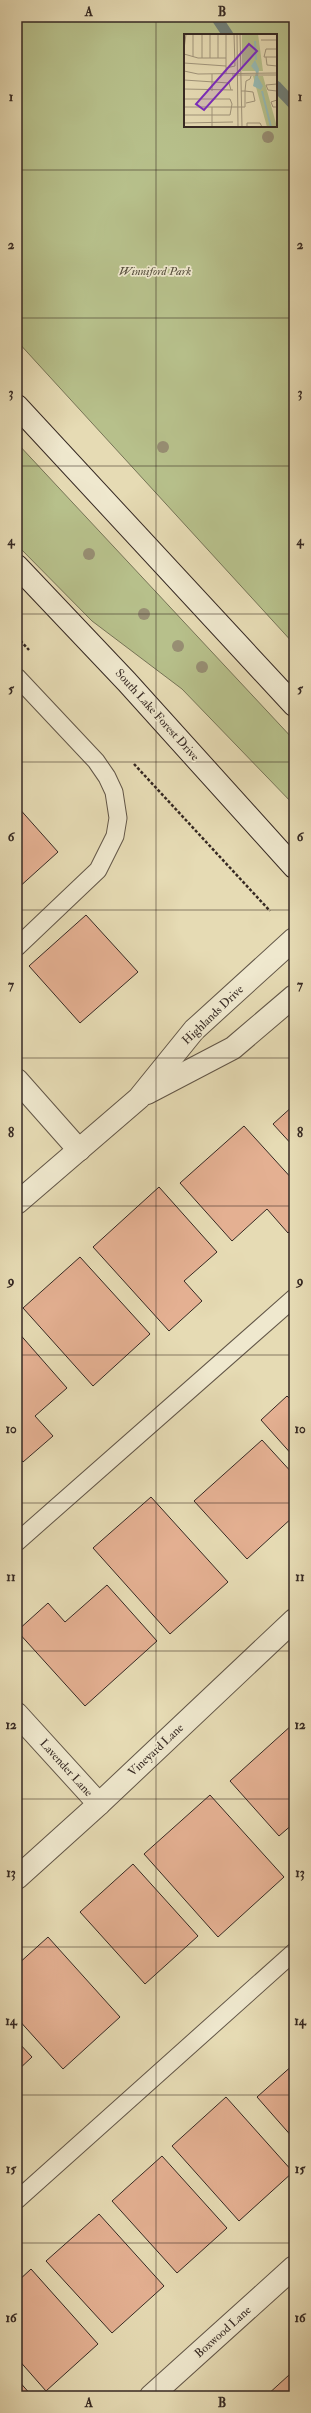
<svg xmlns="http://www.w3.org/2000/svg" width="311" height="2413" font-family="'IM FELL Double Pica',serif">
<rect width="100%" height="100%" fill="#e6dbb4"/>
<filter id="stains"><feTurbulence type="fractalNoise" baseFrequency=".005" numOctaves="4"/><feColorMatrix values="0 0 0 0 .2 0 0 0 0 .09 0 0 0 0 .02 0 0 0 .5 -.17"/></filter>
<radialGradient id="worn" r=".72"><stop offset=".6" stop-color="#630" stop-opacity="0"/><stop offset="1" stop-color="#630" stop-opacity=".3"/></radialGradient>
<!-- green -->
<g fill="#b7c08b" stroke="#767457" fill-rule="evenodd">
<path d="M17 17H294V644L17 341ZM185 35H276V126H185Z"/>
<path d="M17 443 294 740V805L182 689 92 621 17 545Z"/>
</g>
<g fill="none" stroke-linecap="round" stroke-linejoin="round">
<!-- stream -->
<g stroke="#70807a" stroke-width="11">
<path d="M216 17 228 35"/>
<path d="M276 86 294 105"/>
</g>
</g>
<!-- building -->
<g fill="#e4b092" stroke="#362923">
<path d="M17 806 58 852 17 889Z"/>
<path d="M86 915 138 972 80 1023 29 966Z"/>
<path d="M294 1105V1147L273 1124Z"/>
<path d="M244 1126 294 1181V1228L288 1233 267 1209 232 1241 180 1183Z"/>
<path d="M159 1187 217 1252 184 1281 202 1301 169 1331 93 1247Z"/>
<path d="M80 1257 150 1334 93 1386 23 1308Z"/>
<path d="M17 1331 67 1388 35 1416 53 1436 23 1462 17 1455Z"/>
<path d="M287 1396 294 1403V1457L261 1420Z"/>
<path d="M262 1440 294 1475V1516L247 1559 194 1501Z"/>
<path d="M151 1497 228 1582 170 1634 93 1548Z"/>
<path d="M107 1585 157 1641 85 1706 17 1631 48 1603 65 1622Z"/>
<path d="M293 1724 294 1823 279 1836 230 1781Z"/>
<path d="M210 1795 284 1877 218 1937 144 1854Z"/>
<path d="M133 1864 198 1936 145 1984 80 1912Z"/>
<path d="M48 1937 120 2017 63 2069 17 2018V1965Z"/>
<path d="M17 2041 32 2057 17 2071Z"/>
<path d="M294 2064V2139L257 2097Z"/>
<path d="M226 2097 293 2172 239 2221 172 2146Z"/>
<path d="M162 2156 227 2228 177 2273 112 2201Z"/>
<path d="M99 2214 164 2286 112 2333 46 2261Z"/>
<path d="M31 2269 98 2344 46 2391 17 2358V2282Z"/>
<path d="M289 2375 294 2381V2396H266Z"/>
<path d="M17 2379 32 2396H17Z"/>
</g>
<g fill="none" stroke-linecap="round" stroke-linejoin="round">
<!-- service casing -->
<g stroke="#625647" stroke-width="19">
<g id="service">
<path d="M17 677 96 761 107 777 114 792 118 818 115 836 98 870 17 947"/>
<path d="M17 1542 294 1298"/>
<path d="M17 2200 294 1952"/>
</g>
</g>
<!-- minor casing -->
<g stroke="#625647" stroke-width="24">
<g id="minor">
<path d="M17 1080 79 1150"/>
<path d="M147 1093 233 1048 294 996"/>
<path d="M17 1203 139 1098 194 1030 294 939"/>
<path d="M17 1714 99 1804"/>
<path d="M17 1878 99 1804 294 1620"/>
<path d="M151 2396 294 2267"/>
</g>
</g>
<!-- secondary casing -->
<g stroke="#362923" stroke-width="24">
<g id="secondary">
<path d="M17 406 294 705"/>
<path d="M17 566 127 682 294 867"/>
</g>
</g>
<!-- path -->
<g stroke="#362923" stroke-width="2.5" stroke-dasharray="3 2" stroke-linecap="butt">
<path d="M17 637 29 650"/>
<path d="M134 764 270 911"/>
</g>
<!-- service -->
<use href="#service" stroke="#efe8ce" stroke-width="17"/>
<!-- minor -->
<use href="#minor" stroke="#efe8ce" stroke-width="22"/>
<!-- secondary -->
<use href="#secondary" stroke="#efe8ce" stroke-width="22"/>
</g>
<!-- trees -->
<g fill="#978e73">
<circle cx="268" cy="137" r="6"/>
<circle cx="163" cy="447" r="6"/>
<circle cx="89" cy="554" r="6"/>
<circle cx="144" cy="614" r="6"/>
<circle cx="178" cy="646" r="6"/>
<circle cx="202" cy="667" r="6"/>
</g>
<!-- grid -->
<path fill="none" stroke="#362923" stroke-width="1" stroke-opacity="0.55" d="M156 17V2396M17 170H294M17 318H294M17 466H294M17 614H294M17 762H294M17 910H294M17 1058H294M17 1206H294M17 1355H294M17 1503H294M17 1651H294M17 1799H294M17 1947H294M17 2095H294M17 2243H294"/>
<g text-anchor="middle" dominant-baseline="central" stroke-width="3.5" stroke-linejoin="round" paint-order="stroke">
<!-- park labels -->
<g font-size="12" font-style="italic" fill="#564f3d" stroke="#efe8ce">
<text x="155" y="271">Winniford Park</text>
</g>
<!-- street labels -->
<g font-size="12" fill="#362923" stroke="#efe8ce">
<text transform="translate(157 715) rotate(48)">South Lake Forest Drive</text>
<text transform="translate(213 1015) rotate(-44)">Highlands Drive</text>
<text transform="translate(156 1750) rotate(-43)">Vineyard Lane</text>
<text transform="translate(66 1768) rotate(48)">Lavender Lane</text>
<text transform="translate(223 2332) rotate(-42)">Boxwood Lane</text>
</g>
</g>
<!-- overview -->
<g transform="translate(184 34)">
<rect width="93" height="93" fill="#e6dbb4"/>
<path d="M58 0H74L79 37H58ZM69 42H79L93 93H83Z" fill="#b7c08b"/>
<path d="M71 26 75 35 74 43 79 52 77 56 69 52 72 38 67 32Z" fill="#97bab4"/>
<path fill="none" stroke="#97bab4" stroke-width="2" d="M71 7 72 26M78 57 87 93"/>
<path fill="none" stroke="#a0947a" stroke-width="1" d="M26 0V24M53 0 54 93M56 0 58 93M77 6H93M0 15 2 0M93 15H82L80 23H93M0 20 14 24H42M9 23V0M82 23 83 31 93 32M18 24V0M34 24V0M0 29 42 32M42 34 51 32 50 0M0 37 14 40 93 39M28 40V57M42 40V0M48 41H93M0 46 45 49 47 56M93 50 82 51 84 56 93 57M0 55 49 56M57 57H61L62 47 66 45 67 42M0 65H46L48 70 46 81H0M93 66 87 68 89 73H93M0 73H61V57L69 58 71 67 62 69M0 89 49 88M28 93V73M63 93V89H76L78 93"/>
<path fill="#7b2cbf" fill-opacity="0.15" stroke="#7b2cbf" stroke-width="2" d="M65 10 73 17 20 76 12 70Z"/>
<rect width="93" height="93" fill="none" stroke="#362923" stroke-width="2"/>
</g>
<!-- margin -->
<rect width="311" height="2413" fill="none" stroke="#e6dbb4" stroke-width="44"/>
<rect x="22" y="22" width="267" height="2369" fill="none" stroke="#362923" stroke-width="1.5"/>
<g font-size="13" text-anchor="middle" font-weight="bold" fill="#362923">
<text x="89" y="16">A</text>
<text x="222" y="16">B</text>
<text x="11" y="101">1</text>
<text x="300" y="101">1</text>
<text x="11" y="249">2</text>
<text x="300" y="249">2</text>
<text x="11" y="397">3</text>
<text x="300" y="397">3</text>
<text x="11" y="545">4</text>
<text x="300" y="545">4</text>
<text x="11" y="693">5</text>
<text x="300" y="693">5</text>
<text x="11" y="841">6</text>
<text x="300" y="841">6</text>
<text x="11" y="989">7</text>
<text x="300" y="989">7</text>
<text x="11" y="1137">8</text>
<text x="300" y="1137">8</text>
<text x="11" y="1285">9</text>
<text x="300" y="1285">9</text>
<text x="11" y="1433">10</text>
<text x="300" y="1433">10</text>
<text x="11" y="1581">11</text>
<text x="300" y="1581">11</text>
<text x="11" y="1729">12</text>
<text x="300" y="1729">12</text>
<text x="11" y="1877">13</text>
<text x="300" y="1877">13</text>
<text x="11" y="2025">14</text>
<text x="300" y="2025">14</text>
<text x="11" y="2173">15</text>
<text x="300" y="2173">15</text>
<text x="11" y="2322">16</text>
<text x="300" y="2322">16</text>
<text x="89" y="2407">A</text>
<text x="222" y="2407">B</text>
</g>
<rect width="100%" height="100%" filter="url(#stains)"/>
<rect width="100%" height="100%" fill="url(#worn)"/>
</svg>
